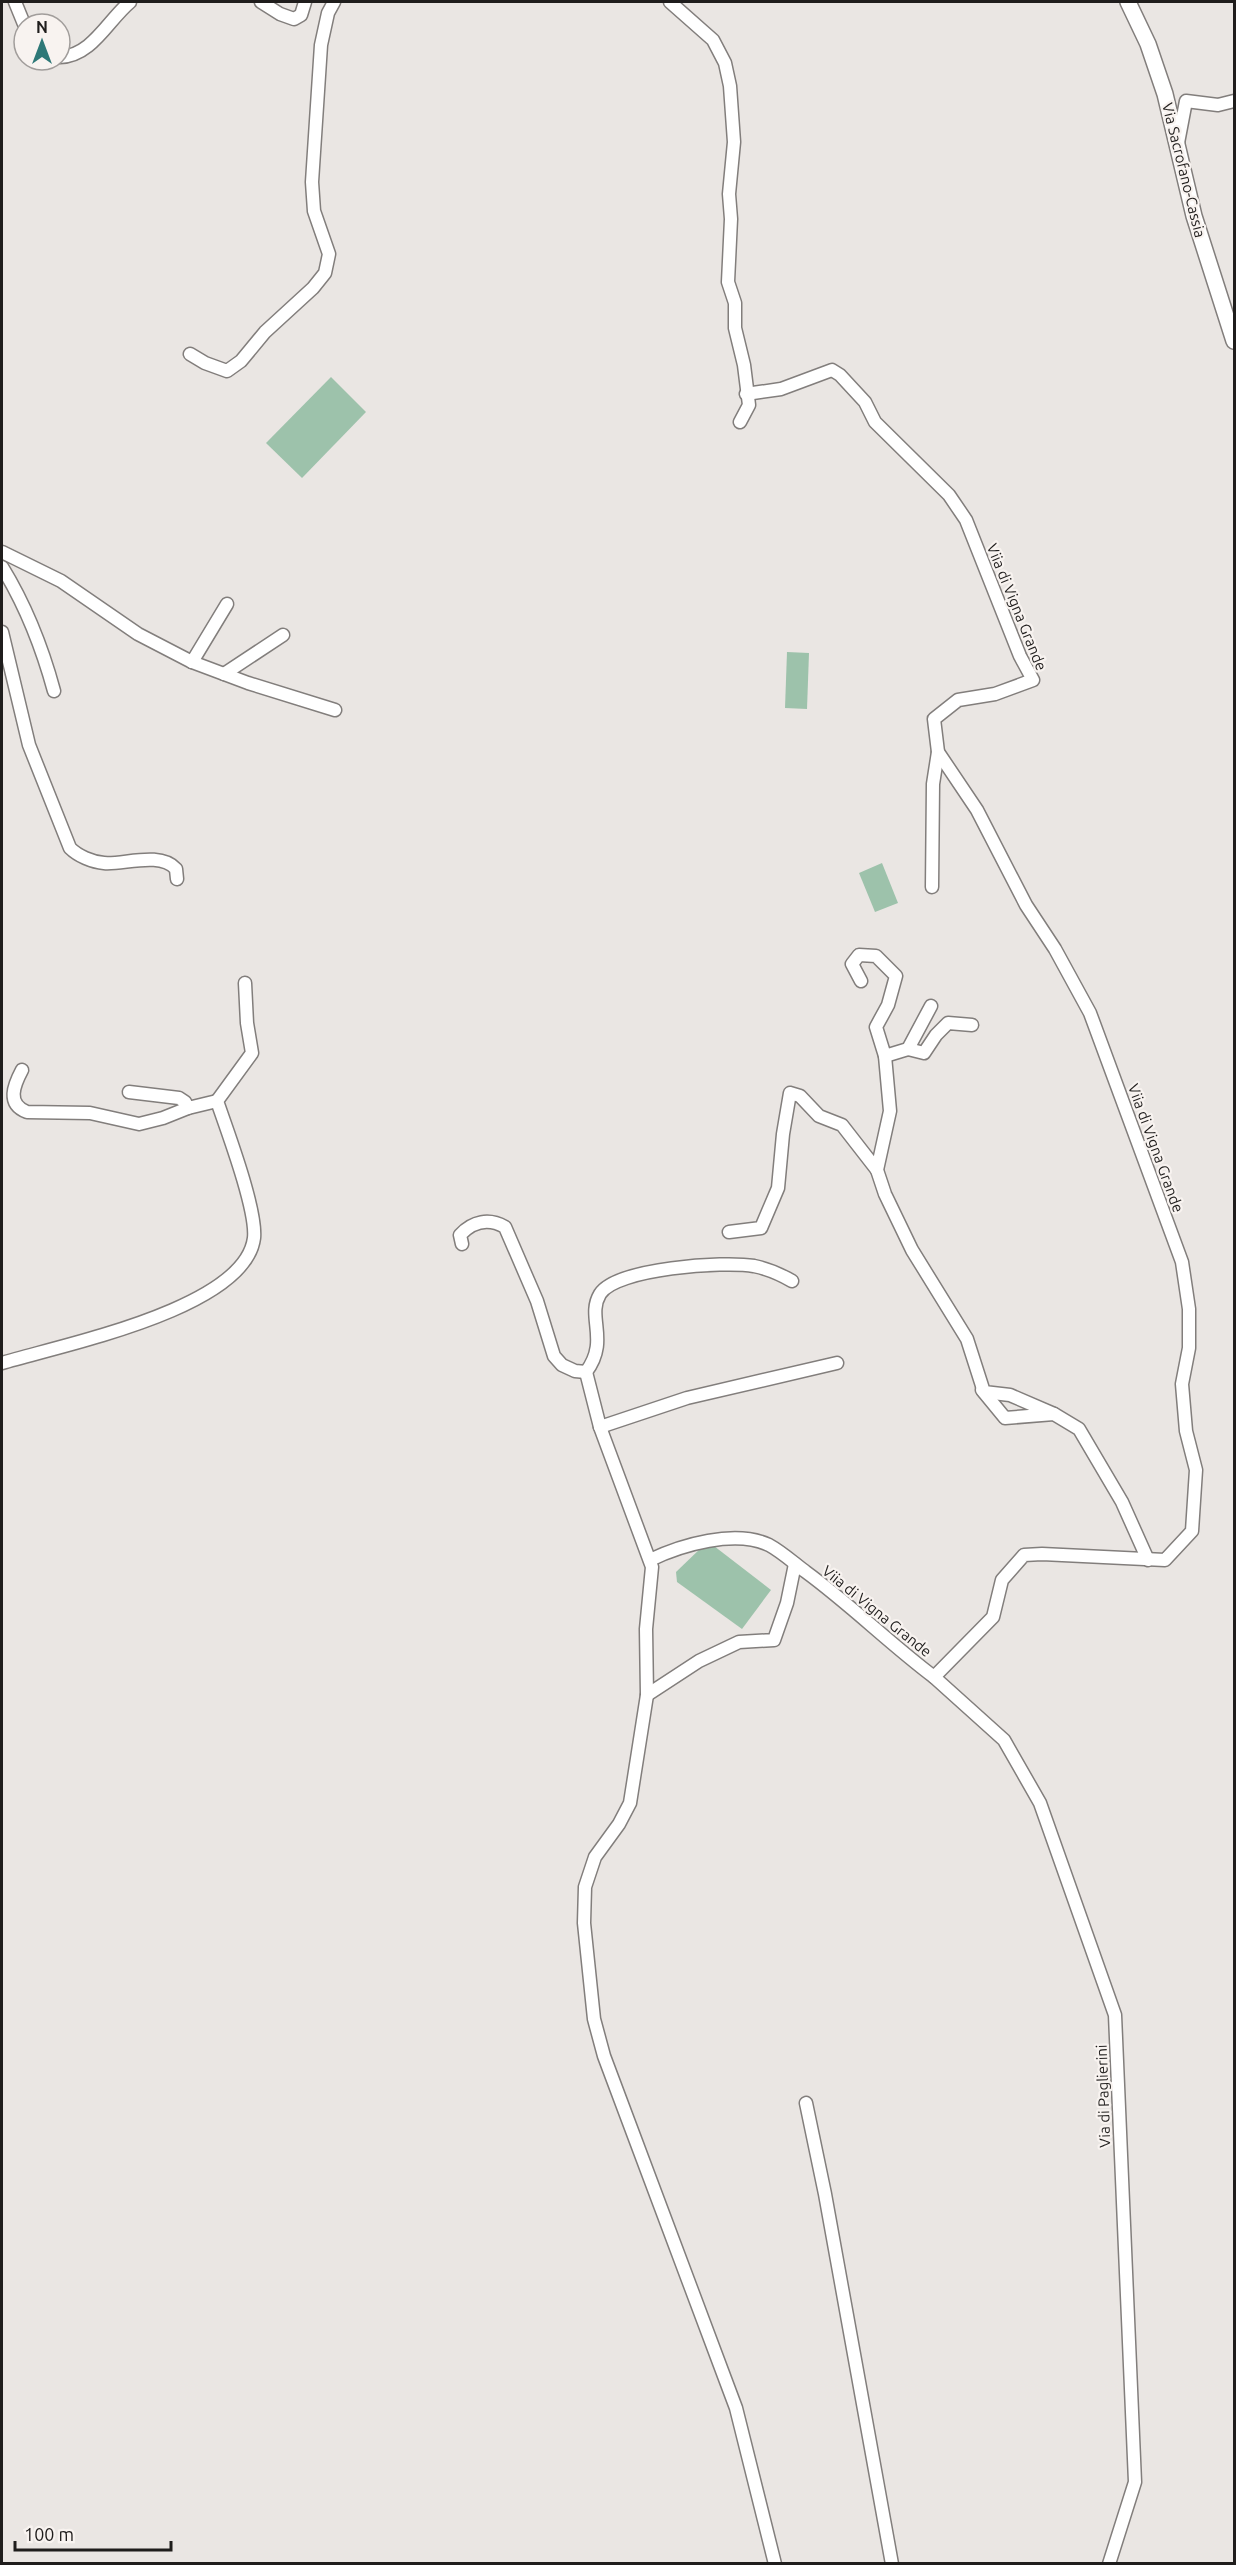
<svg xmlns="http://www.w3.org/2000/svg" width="1236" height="2565" font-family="Ubuntu,sans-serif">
<rect width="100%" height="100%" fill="#eae6e3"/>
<!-- green -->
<g fill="#9dc2ab">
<path d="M331 377 366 412 302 478 266 443Z"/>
<path d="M787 652 809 653 807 709 785 708Z"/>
<path d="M882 863 898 903 875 912 859 873Z"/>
<path d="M703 1546H714L771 1590 742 1629 677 1582 676 1572Z"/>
</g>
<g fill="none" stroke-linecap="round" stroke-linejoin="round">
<!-- minor casing -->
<g stroke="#827e7c" stroke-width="15">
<g id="minor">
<path d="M15 2 24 24"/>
<path d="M261 2 280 14 294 19 301 15 305 2"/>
<path d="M670 2 713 40 725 63 730 86 734 142 729 194 731 219 728 282 735 303V328L744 365 749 405 740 422"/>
<path d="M60 57C92 56 108 20 130 2"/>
<path d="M1178 143 1186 101 1218 105 1234 101"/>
<path d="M190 354 205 363 227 371 241 361 265 332 313 288 325 273 329 254 314 211 312 182 321 45 328 13 334 2"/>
<path d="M2 552 61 581 138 634 192 662 248 683 335 710"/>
<path d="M2 567C26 606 42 647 54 691"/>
<path d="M2 632 29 745 70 848C78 856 92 862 104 863 123 865 160 851 176 869L177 879"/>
<path d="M192 662 227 604"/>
<path d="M224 674 283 635"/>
<path d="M932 887 933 784 938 752"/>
<path d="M861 981 852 964 859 955 876 956 896 976 888 1005 876 1027 885 1056 890 1111 877 1170 885 1194 912 1250 967 1339 984 1392 1010 1395 1054 1414"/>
<path d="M908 1049 924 1053 936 1035 948 1023 972 1025"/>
<path d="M885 1056 908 1049 931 1006"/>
<path d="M22 1070C14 1085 6 1104 27 1112L90 1113 139 1124 163 1118 188 1108"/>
<path d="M129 1092 179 1098 185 1102 188 1108 217 1101"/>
<path d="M729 1232 761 1228 778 1188 783 1134 790 1093 800 1096 819 1116 842 1125 877 1170"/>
<path d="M462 1244 460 1235C473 1221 489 1218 505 1227L537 1301 554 1356 562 1365 575 1371 586 1372C610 1340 586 1317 600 1294 616 1268 724 1261 754 1266 769 1269 780 1274 792 1281"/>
<path d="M2 1363C61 1345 245 1309 254 1238 257 1210 227 1130 217 1101L252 1053 247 1023 245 983"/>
<path d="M586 1372 600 1427 652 1567 646 1629 647 1695 630 1803 619 1824 595 1857 585 1887 584 1923 594 2019 604 2056 736 2408 775 2564"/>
<path d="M982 1390 1005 1418 1054 1414 1079 1429 1122 1502 1148 1560"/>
<path d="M600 1427 687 1398 837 1363"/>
<path d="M650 1560C681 1545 735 1529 769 1545 782 1552 795 1564 806 1572 851 1605 890 1644 934 1677L993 1617 1002 1580 1024 1555 1042 1554 1165 1560 1192 1531 1196 1470 1186 1431 1182 1384 1189 1348V1309L1182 1262 1090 1013 1055 949 1026 905 977 810 938 752 934 719 958 700 995 694 1033 680 1020 656 966 520 949 495 875 422 865 402 840 375 832 370 781 389 746 394"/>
<path d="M934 1677 1004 1740 1040 1803 1115 2015 1135 2482 1109 2564"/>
<path d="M647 1695 699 1661 739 1642 774 1640 787 1603 795 1564"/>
<path d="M806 2103 825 2194 892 2564"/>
</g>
</g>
<!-- tertiary casing -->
<g stroke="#827e7c" stroke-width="18">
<path id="tertiary" d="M1128 2 1148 44 1165 94 1194 216 1234 341"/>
</g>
<!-- minor -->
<use href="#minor" stroke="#fff" stroke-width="12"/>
<!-- tertiary -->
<use href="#tertiary" stroke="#fff" stroke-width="15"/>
</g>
<g text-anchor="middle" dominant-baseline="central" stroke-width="4.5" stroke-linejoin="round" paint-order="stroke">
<!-- street labels -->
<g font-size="15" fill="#1f1d1c" stroke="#f8f3f0">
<text transform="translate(1184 170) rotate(76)">Via Sacrofano-Cassia</text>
<text transform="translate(1017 607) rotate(68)">Viia di Vigna Grande</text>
<text transform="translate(1156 1148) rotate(70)">Viia di Vigna Grande</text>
<text transform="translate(877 1611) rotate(39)">Viia di Vigna Grande</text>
<text transform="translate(1103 2096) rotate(-92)">Via di Paglierini</text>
</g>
</g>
<!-- border -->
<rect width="1236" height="2565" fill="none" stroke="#1f1d1c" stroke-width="6"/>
<!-- north arrow -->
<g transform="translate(42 42)"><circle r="28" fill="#f8f3f0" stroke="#a19d9b" stroke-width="1.5"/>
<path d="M0-4.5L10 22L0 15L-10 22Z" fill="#2e7877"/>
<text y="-9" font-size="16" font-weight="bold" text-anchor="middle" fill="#1f1d1c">N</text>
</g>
<!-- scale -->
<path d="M15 2541v9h156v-9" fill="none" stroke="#1f1d1c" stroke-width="3"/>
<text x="24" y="2541" font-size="18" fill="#1f1d1c" stroke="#f8f3f0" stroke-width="4.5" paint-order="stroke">100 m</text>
</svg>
